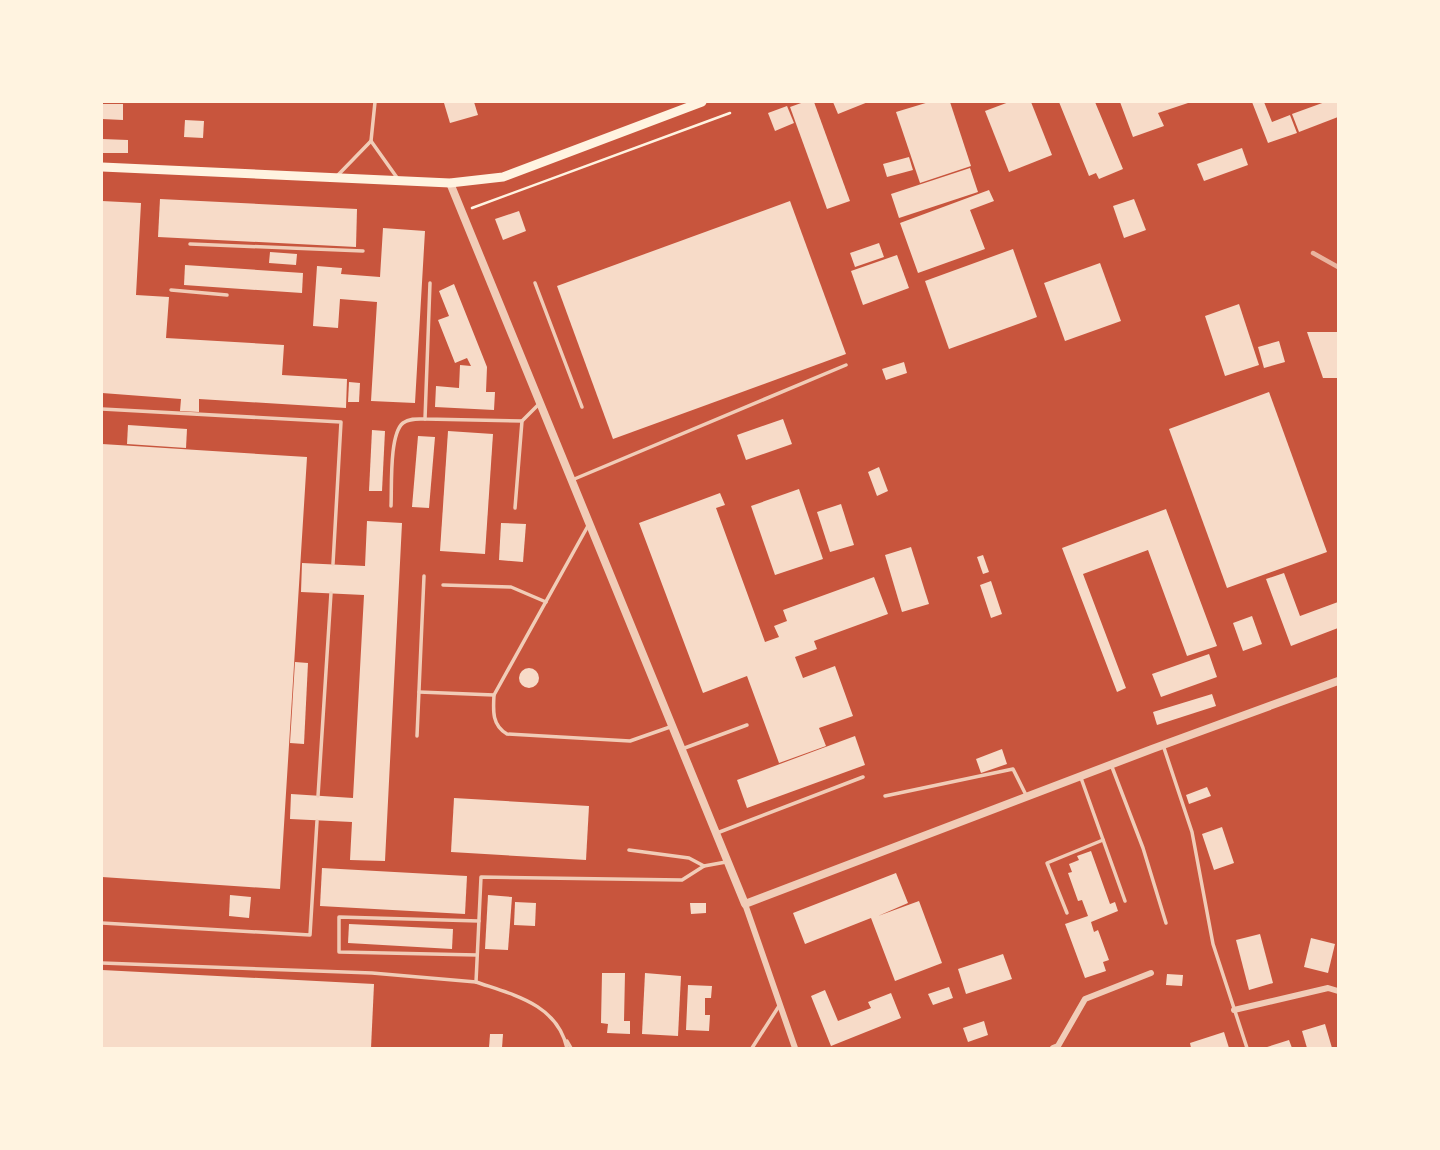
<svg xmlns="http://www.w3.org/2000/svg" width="1440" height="1150" font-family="'Source Sans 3',sans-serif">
<rect width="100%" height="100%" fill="#c8553d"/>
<!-- building -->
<g fill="#f7dbc8">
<path d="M449 102H474L478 115 450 123 444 103Z"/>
<path d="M804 102H814L850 201 827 209 790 107Z"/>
<path d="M833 102H868L838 114Z"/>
<path d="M929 102H950L971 166 920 183 896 112Z"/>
<path d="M1009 102H1031L1052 155 1009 172 985 111Z"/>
<path d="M1059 102H1095L1123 169 1099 179 1096 173 1089 176Z"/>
<path d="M1120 102H1191L1158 113 1164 126 1133 137Z"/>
<path d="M1252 102H1264L1272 122 1290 115 1297 133 1268 143Z"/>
<path d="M1325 102H1338V117L1299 132 1292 114Z"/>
<path d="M102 104H123V120L102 119Z"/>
<path d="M787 106 794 123 775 131 768 113Z"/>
<path d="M185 120 204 121 203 138 184 137Z"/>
<path d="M102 139 128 140V153H102Z"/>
<path d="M1242 148 1248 165 1204 181 1197 164Z"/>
<path d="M909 157 913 170 887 177 883 164Z"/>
<path d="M970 168 978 192 899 218 891 194Z"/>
<path d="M989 190 994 201 970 210 985 249 918 273 900 223Z"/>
<path d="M160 199 357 209 356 247 158 237Z"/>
<path d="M1134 199 1146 230 1124 238 1113 206Z"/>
<path d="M102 201 141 203 136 295 169 297 166 338 284 345 282 375 347 379 346 408 199 399V412L180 411 181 399 102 393Z"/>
<path d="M790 201 846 354 613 439 557 286Z"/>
<path d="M519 211 526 231 503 240 495 219Z"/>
<path d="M383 228 425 231 415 403 371 401 377 302 340 299 338 328 313 326 317 266 342 268 341 274 380 277Z"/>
<path d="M879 243 884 257 855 267 850 253Z"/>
<path d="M1013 249 1037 317 949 349 925 281Z"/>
<path d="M270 252 297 254 296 265 269 263Z"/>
<path d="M897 255 909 288 863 305 851 271Z"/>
<path d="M1100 263 1121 321 1065 341 1044 283Z"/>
<path d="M185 265 303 273 302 293 184 285Z"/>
<path d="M454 284 487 367 486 392H495L494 410 435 407 436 386 459 388 460 365 471 366 467 358 455 363 438 320 449 316 439 291Z"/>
<path d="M1239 304 1259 365 1225 376 1205 316Z"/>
<path d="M1307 332H1338V378H1323Z"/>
<path d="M1279 341 1285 362 1264 368 1258 347Z"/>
<path d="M904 362 907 373 886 380 882 369Z"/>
<path d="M349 382 360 383 359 402H348Z"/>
<path d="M1269 392 1327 552 1227 588 1169 429Z"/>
<path d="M783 419 792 444 746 460 737 435Z"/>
<path d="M128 425 187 429 186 448 127 444Z"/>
<path d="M372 430 385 431 382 491H369Z"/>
<path d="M448 431 493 434 485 554 440 551Z"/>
<path d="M418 436 435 437 429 508 412 507Z"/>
<path d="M102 444 307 457 280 889 102 877Z"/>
<path d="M879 467 888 491 877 496 868 472Z"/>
<path d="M799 489 823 559 775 575 751 506Z"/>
<path d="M720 493 725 505 716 508 765 642 779 637 774 626 787 621 783 610 874 577 888 614 814 641 817 649 795 657 803 678 835 666 853 716 819 728 826 746 779 763 747 676 703 693 639 523Z"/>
<path d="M841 504 854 545 830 552 817 512Z"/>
<path d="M1166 509 1217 646 1187 656 1148 550 1083 574 1126 688 1117 692 1062 548Z"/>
<path d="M367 521 402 523 385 861 350 860 352 822 290 819 291 794 353 798 364 595 301 592 302 563 365 566Z"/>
<path d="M501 523 526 524 523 562 499 560Z"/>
<path d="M911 547 929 604 902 612 885 555Z"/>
<path d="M983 555 989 572 983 574 977 557Z"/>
<path d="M1284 573 1300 616 1338 602V628L1291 646 1266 579Z"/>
<path d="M991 581 1002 614 991 618 980 585Z"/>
<path d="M1252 616 1262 644 1243 651 1233 623Z"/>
<path d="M1209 654 1217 677 1161 697 1152 674Z"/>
<path d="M295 662 308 663 304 744 290 743Z"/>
<circle cx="529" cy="678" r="10"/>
<path d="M1212 694 1216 706 1157 725 1153 712Z"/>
<path d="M855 736 865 765 747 808 737 780Z"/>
<path d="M1002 749 1007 764 981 773 976 759Z"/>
<path d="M1207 787 1211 796 1189 804 1186 795Z"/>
<path d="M454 798 589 806 586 860 451 852Z"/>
<path d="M1222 827 1234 863 1214 870 1202 834Z"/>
<path d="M1091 851 1110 904 1115 902 1118 911 1091 922 1094 932 1098 930 1109 960 1103 962 1106 971 1085 978 1065 924 1088 916 1082 900 1078 901 1068 873 1072 872 1069 864 1079 860 1077 856Z"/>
<path d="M322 868 467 876 465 914 320 906Z"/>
<path d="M896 873 908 903 878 916 919 901 942 963 895 981 871 918 805 944 793 913Z"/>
<path d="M230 895 251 897 249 918 229 916Z"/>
<path d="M488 895 512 897 508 950 485 949Z"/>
<path d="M515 902 536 903 535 926 514 925Z"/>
<path d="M690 903H706V913L691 914Z"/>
<path d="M349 924 453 929 452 949 348 943Z"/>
<path d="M1260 934 1273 983 1249 990 1236 940Z"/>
<path d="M1311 938 1335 944 1328 973 1304 967Z"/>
<path d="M1003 954 1012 979 966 994 958 969Z"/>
<path d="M102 970 374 984 371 1048H102Z"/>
<path d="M602 973H625L624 1021H630V1034L607 1033 608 1024 601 1023Z"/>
<path d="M645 973 681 976 678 1036 642 1034Z"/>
<path d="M1167 974 1183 975 1182 986 1166 985Z"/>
<path d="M688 985 712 986 711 998H705V1015H710L709 1031 686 1030Z"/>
<path d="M949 987 953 998 933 1005 928 994Z"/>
<path d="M825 990 838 1021 871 1008 868 1002 891 993 901 1018 831 1046 811 996Z"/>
<path d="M984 1021 988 1035 968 1042 963 1028Z"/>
<path d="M1325 1024 1332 1048H1307L1302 1031Z"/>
<path d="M1224 1032 1229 1048H1191L1190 1043Z"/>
<path d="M490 1034H503L502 1048H489Z"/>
<path d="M1289 1040 1292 1048H1264Z"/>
</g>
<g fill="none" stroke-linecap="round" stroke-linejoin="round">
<!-- path -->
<path stroke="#fff3e0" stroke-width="2.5" d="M472 208 730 113"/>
<!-- service -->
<g stroke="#f1ccb7" stroke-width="3.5">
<path d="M371 141 375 102"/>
<path d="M337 176 371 141 398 179"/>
<path d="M190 244 363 251"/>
<path d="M430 283 425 419 522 421"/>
<path d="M535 283 582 407"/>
<path d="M171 290 227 295"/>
<path d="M102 409 341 422 333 564"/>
<path d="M572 480 846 365"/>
<path d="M391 506C392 488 389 434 403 423 410 418 418 419 425 419"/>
<path d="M515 508 522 421 539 404"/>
<path d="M589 524 494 695C493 711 492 725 507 734L630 741 670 727"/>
<path d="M443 585 511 587 546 602"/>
<path d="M419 692 494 695"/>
<path d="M417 736 424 576"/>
<path d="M1163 745 1192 832 1213 944 1247 1048"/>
<path d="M682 749 747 725"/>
<path d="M1112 767 1143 848 1166 923"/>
<path d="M1081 778 1125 901"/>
<path d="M318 796 331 593"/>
<path d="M885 796 1013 769 1027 797"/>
<path d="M717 833 863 777"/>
<path d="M704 866 726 862"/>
<path d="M1067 913 1047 863 1103 840"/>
<path d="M102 923 310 935 317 821"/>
<path d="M477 955 339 952V917L479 921"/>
<path d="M102 963 372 973 476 982"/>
<path d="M567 1041 571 1048"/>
<path d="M567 1048C557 1004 514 995 476 982L481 877 682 880 704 866 689 858 629 850"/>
<path d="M752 1048 779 1006"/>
</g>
<!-- minor -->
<g stroke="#f1ccb7" stroke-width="6">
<path d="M745 904 795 1048"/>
<path d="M1234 1010 1328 988 1338 991"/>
<path d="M1053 1048 1058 1046 1085 999 1151 973"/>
</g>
<!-- tertiary -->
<path stroke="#f1ccb7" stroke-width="8" d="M450 183 745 904 1152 749 1338 681"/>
<!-- secondary -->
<path stroke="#fff3e0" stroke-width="9" d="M102 167 450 183 503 177 702 102"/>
<!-- rail -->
<path stroke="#e9b49f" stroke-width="4.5" d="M1313 253 1338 267"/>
</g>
<!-- border -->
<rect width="1440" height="1150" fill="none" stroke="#fff3e0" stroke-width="206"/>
</svg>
